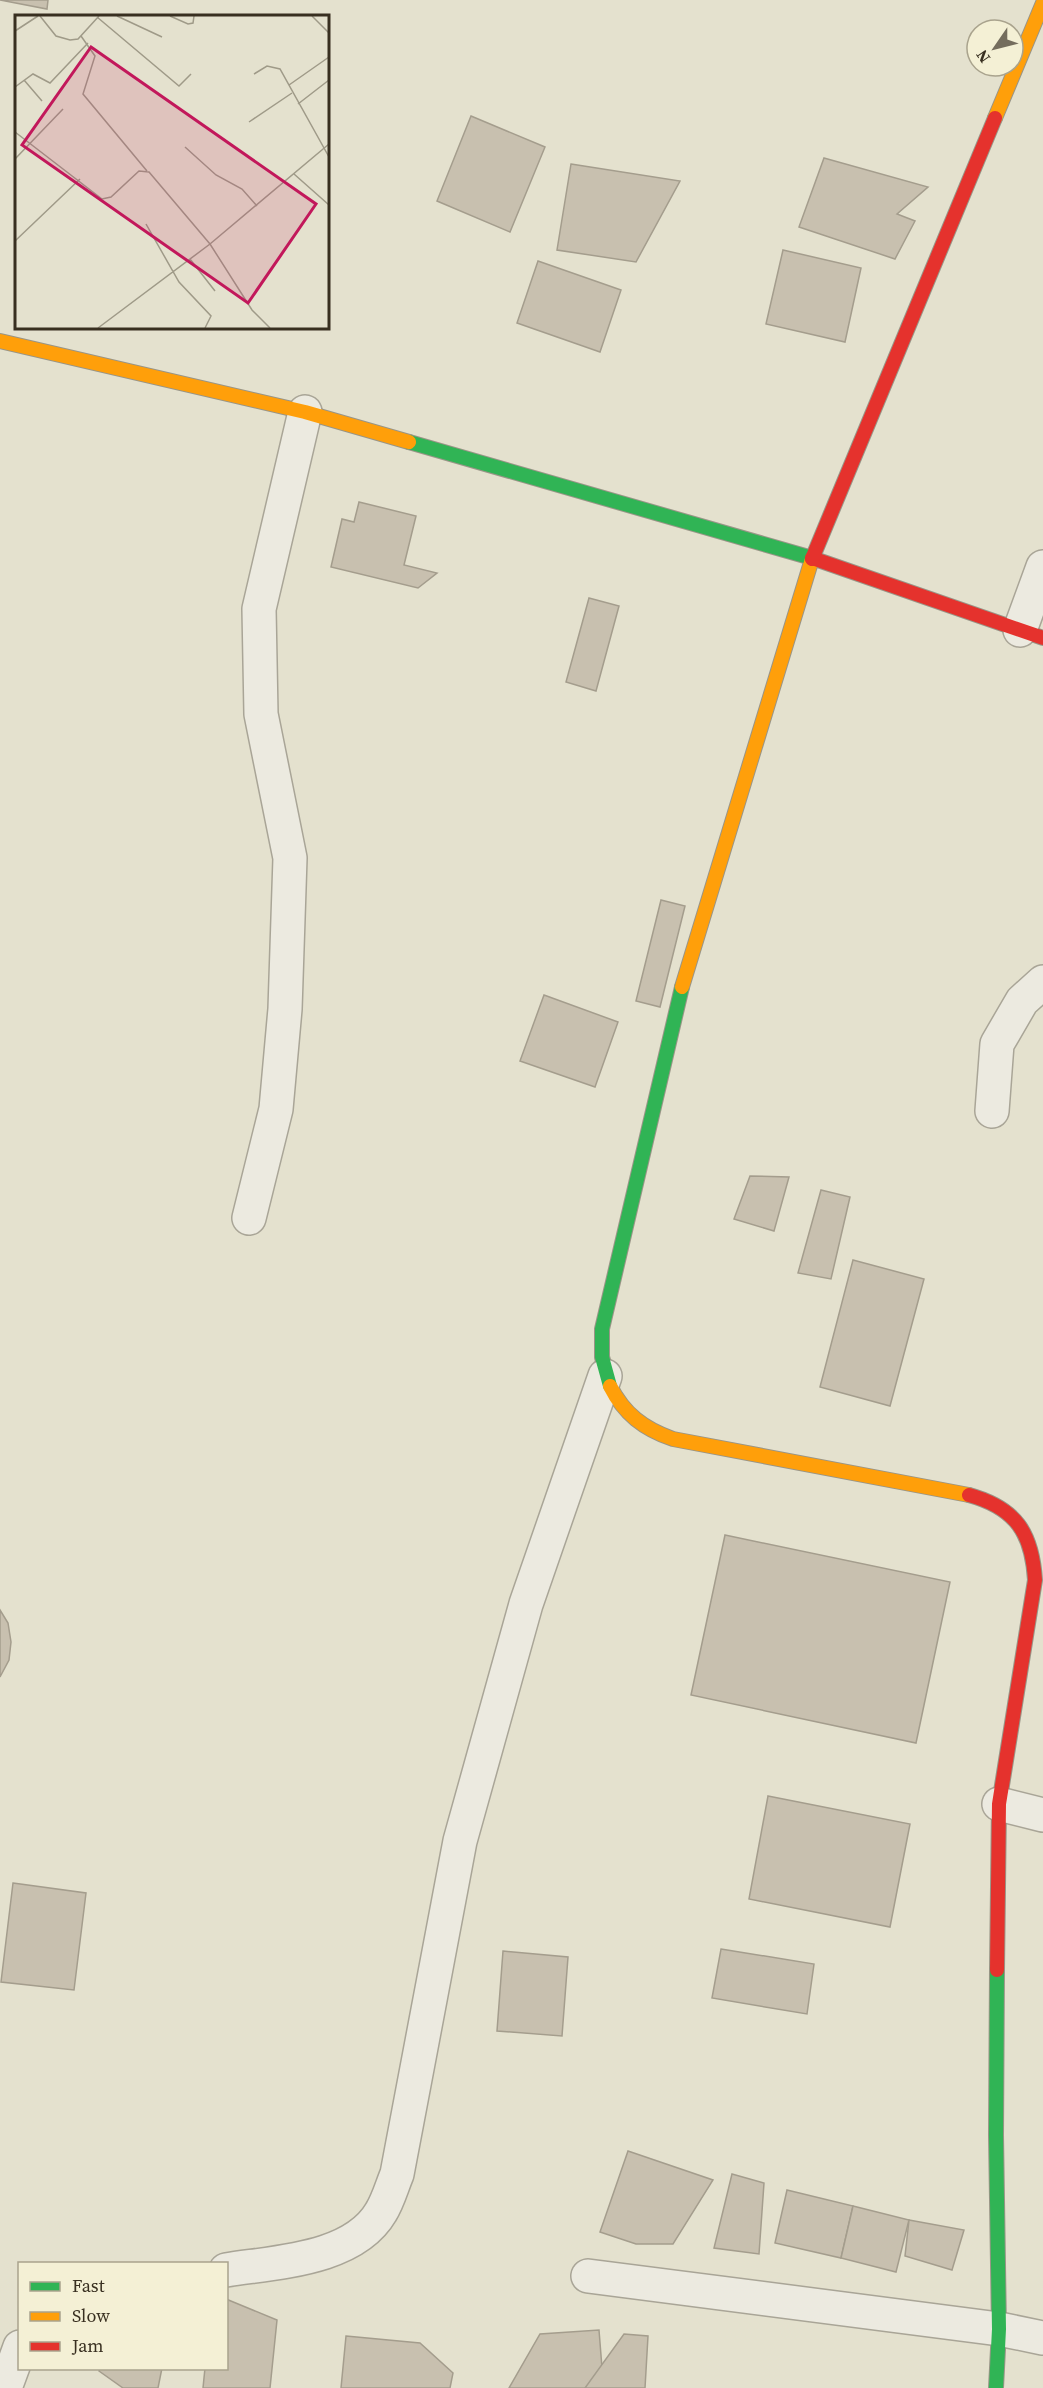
<svg xmlns="http://www.w3.org/2000/svg" width="1043" height="2388" font-family="'Source Serif 4',serif">
<rect width="100%" height="100%" fill="#e4e1ce"/>
<!-- building -->
<g fill="#c8c0af" stroke="#a49d8d" stroke-width="1.5">
<path d="M0 0H48L47 9Z"/>
<path d="M471 116 545 147 510 232 437 201Z"/>
<path d="M824 158 928 187 897 214 915 221 895 259 799 227Z"/>
<path d="M571 164 680 181 636 262 557 250Z"/>
<path d="M783 250 861 268 845 342 766 324Z"/>
<path d="M538 261 621 290 600 352 517 323Z"/>
<path d="M359 502 416 516 404 565 437 573 418 588 331 567 342 519 354 522Z"/>
<path d="M589 598 619 606 596 691 566 682Z"/>
<path d="M661 900 685 906 660 1007 636 1001Z"/>
<path d="M544 995 618 1022 595 1087 520 1061Z"/>
<path d="M750 1176 789 1177 774 1231 734 1219Z"/>
<path d="M821 1190 850 1197 831 1279 798 1273Z"/>
<path d="M853 1260 924 1279 890 1406 820 1387Z"/>
<path d="M725 1535 950 1582 916 1743 691 1695Z"/>
<path d="M0 1610 8 1623 11 1642 9 1660 0 1677Z"/>
<path d="M768 1796 910 1824 890 1927 749 1899Z"/>
<path d="M13 1883 86 1893 74 1990 1 1982Z"/>
<path d="M721 1949 814 1964 807 2014 712 1998Z"/>
<path d="M503 1951 568 1957 562 2036 497 2031Z"/>
<path d="M628 2151 713 2180 673 2244H636L600 2232Z"/>
<path d="M732 2174 764 2183 759 2254 714 2248Z"/>
<path d="M787 2190 853 2206 841 2258 775 2243Z"/>
<path d="M853 2206 909 2220 896 2272 841 2258Z"/>
<path d="M909 2220 964 2230 952 2270 905 2256Z"/>
<path d="M226 2299 277 2320 270 2388H203L205 2368H226Z"/>
<path d="M599 2330 602 2368 586 2388H509L540 2334Z"/>
<path d="M624 2334 648 2336 645 2388H585Z"/>
<path d="M346 2336 420 2343 453 2373 450 2388H341Z"/>
<path d="M100 2368H162L158 2388H123L99 2371Z"/>
</g>
<g fill="none" stroke-linecap="round" stroke-linejoin="round">
<!-- street casing -->
<g stroke="#a9a597" stroke-width="36">
<g id="street">
<path d="M1020 630 1043 567"/>
<path d="M992 1111 997 1044 1022 1001 1043 982"/>
<path d="M249 1218 276 1109 285 1009 290 858 261 714 259 609 305 412"/>
<path d="M999 1804 1043 1815"/>
<path d="M226 2270C275 2262 353 2260 381 2212 388 2201 392 2186 397 2174L460 1841 526 1604 605 1376"/>
<path d="M588 2276 999 2329 1043 2338"/>
<path d="M5 2388 20 2347"/>
</g>
</g>
<!-- fast casing -->
<g stroke="#999587" stroke-width="16">
<g id="fast">
<path d="M409 442 812 558"/>
<path d="M610 1386 602 1357V1329L682 987"/>
<path d="M996 2388 999 2329 996 2135 997 1970"/>
</g>
</g>
<!-- slow casing -->
<g stroke="#999587" stroke-width="16">
<g id="slow">
<path d="M995 118 1043 3"/>
<path d="M0 341 305 412 409 442"/>
<path d="M682 987 812 559"/>
<path d="M610 1386C624 1414 644 1429 673 1439L969 1495"/>
</g>
</g>
<!-- jam casing -->
<g stroke="#999587" stroke-width="16">
<g id="jam">
<path d="M812 558 1043 638"/>
<path d="M812 559 995 118"/>
<path d="M969 1495C1016 1508 1032 1533 1035 1580L999 1804 997 1970"/>
</g>
</g>
<!-- street -->
<use href="#street" stroke="#eceae0" stroke-width="33"/>
<!-- fast -->
<use href="#fast" stroke="#30b455" stroke-width="14"/>
<!-- slow -->
<use href="#slow" stroke="#ff9f0a" stroke-width="14"/>
<!-- jam -->
<use href="#jam" stroke="#e5322d" stroke-width="14"/>
</g>
<!-- overview -->
<g transform="translate(15 15)">
<rect width="314" height="314" fill="#e4e1ce"/>
<path fill="none" stroke="#9f9a88" stroke-width="1.5" d="M25 1 41 21 55 25 63 24 84 1M102 1 147 22M155 1 173 9 178 8 179 1M297 1 314 18M82 2 164 71 176 59M0 16 23 1M66 21 80 41 68 79 132 156M239 59 252 51 265 54 314 142M9 65 27 86M274 70 314 42M0 72 18 59 35 68 73 28M283 89 314 65M234 107 277 78M0 117 87 184 96 182 124 156 134 157 195 229 237 295 255 313M170 132 201 160 227 174 242 191M0 144 48 94M279 159 314 190M131 209 164 267 196 301 190 313M0 226 65 164M175 244 200 276M83 313 195 229 314 129"/>
<path fill="#c2185b" fill-opacity="0.15" stroke="#c2185b" stroke-width="3" d="M76 32 301 189 233 288 7 130Z"/>
<rect width="314" height="314" fill="none" stroke="#382f20" stroke-width="3"/>
</g>
<!-- legend -->
<rect x="18" y="2262" width="210" height="108" fill="#f4f0d5" stroke="#a9a38d" stroke-width="1.5"/>
<rect x="30" y="2282" width="30" height="9" fill="#30b455" stroke="#a9a38d" stroke-width="1.5"/>
<text x="72" y="2292" font-size="18" fill="#382f20">Fast</text>
<rect x="30" y="2312" width="30" height="9" fill="#ff9f0a" stroke="#a9a38d" stroke-width="1.5"/>
<text x="72" y="2322" font-size="18" fill="#382f20">Slow</text>
<rect x="30" y="2342" width="30" height="9" fill="#e5322d" stroke="#a9a38d" stroke-width="1.5"/>
<text x="72" y="2352" font-size="18" fill="#382f20">Jam</text>
<!-- north arrow -->
<g transform="translate(995 48) rotate(235)"><circle r="28" fill="#f4f0d5" stroke="#a9a38d" stroke-width="1.5"/>
<path d="M0-4.5L10 22L0 15L-10 22Z" fill="#746d5d"/>
<text y="-9" font-size="16" font-weight="bold" text-anchor="middle" fill="#382f20">N</text>
</g>
</svg>
